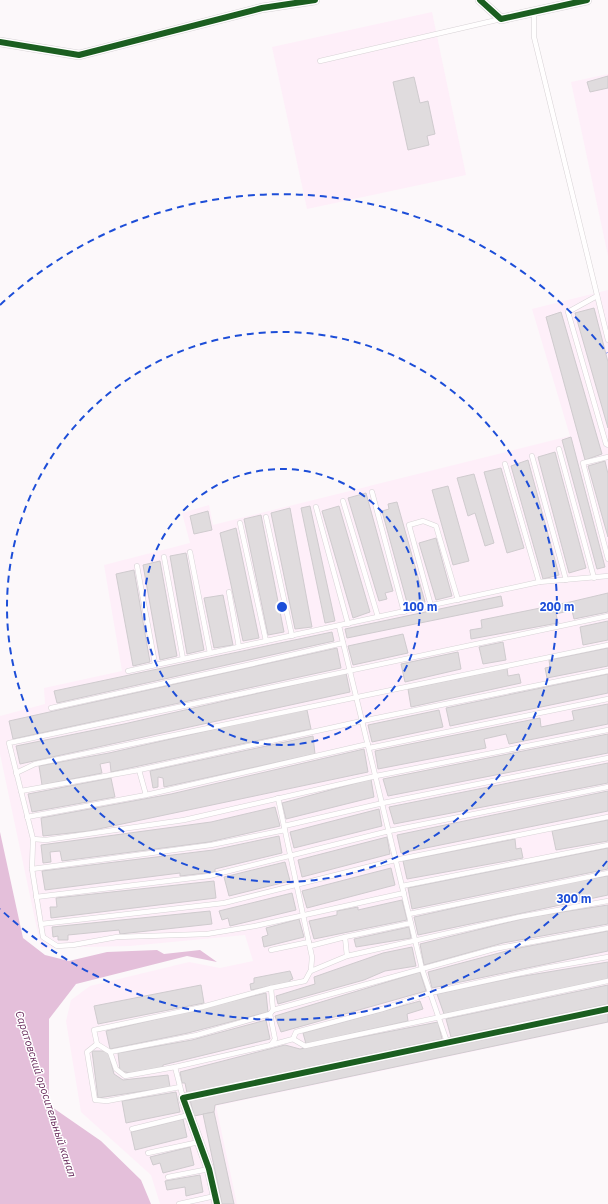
<svg xmlns="http://www.w3.org/2000/svg" width="608" height="1204" font-family="'IBM Plex Sans',sans-serif">
<rect width="100%" height="100%" fill="#fcf8fa"/>
<!-- built -->
<g fill="#feeff9">
<path d="M432 12 466 175 307 209 272 47Z"/>
<path d="M608 74V256L571 82Z"/>
<path d="M608 290V1023L216 1106 237 1204H160L151 1175 81 1112 66 1021 71 1000 90 986 189 962 220 968 253 961 245 935 130 946 41 948 0 754V716L45 704 44 688 122 671 104 565 190 543 182 513 209 505 213 525 570 436 532 309Z"/>
</g>
<!-- water -->
<path fill="#e4bfda" d="M0 832 23 938 45 955 69 961 107 952 157 950 164 954 200 950 217 962 187 956 76 984 49 1019V1105L101 1141 141 1180 151 1204H0Z"/>
<!-- building -->
<g fill="#e0dcde" stroke="#cfcbce">
<path d="M608 76V88L590 92 587 82Z"/>
<path d="M414 77 420 103 428 101 435 134 427 136 429 145 408 150 393 82Z"/>
<path d="M594 308 608 362V428L575 313Z"/>
<path d="M561 312 602 454 585 460 546 317Z"/>
<path d="M571 437 605 567 597 569 562 440Z"/>
<path d="M555 452 586 568 569 573 538 457Z"/>
<path d="M528 460 559 575 543 579 511 466Z"/>
<path d="M605 461 608 474V537L588 466Z"/>
<path d="M501 468 524 548 507 553 484 472Z"/>
<path d="M474 474 494 543 485 546 475 513 468 516 457 478Z"/>
<path d="M448 486 469 561 453 565 432 490Z"/>
<path d="M366 493 393 591 385 593 387 599 379 601 348 498Z"/>
<path d="M397 502 425 602 408 606 382 511 389 509 388 504Z"/>
<path d="M310 506 335 621 325 623 301 508Z"/>
<path d="M339 506 370 612 353 618 322 511Z"/>
<path d="M290 508 312 627 295 629 271 513Z"/>
<path d="M208 511 212 530 194 534 190 516Z"/>
<path d="M261 515 284 632 268 635 244 519Z"/>
<path d="M236 528 259 638 243 641 220 533Z"/>
<path d="M436 538 452 596 436 600 419 543Z"/>
<path d="M186 553 204 650 187 654 170 556Z"/>
<path d="M160 561 177 656 160 660 143 565Z"/>
<path d="M134 570 150 662 133 666 116 574Z"/>
<path d="M608 593V612L574 619 570 602Z"/>
<path d="M223 595 233 645 214 648 204 598Z"/>
<path d="M501 596 503 606 347 638 345 629Z"/>
<path d="M570 602 572 610 556 614 558 623 471 639 470 630 482 628 481 620Z"/>
<path d="M608 621V640L583 645 580 627Z"/>
<path d="M332 632 334 641 57 703 54 691Z"/>
<path d="M403 634 408 653 353 665 348 646Z"/>
<path d="M503 642 506 660 483 664 479 647Z"/>
<path d="M337 648 341 668 13 739 9 721Z"/>
<path d="M608 648V666L547 678 545 668 550 667 549 660Z"/>
<path d="M458 652 461 669 405 682 401 664Z"/>
<path d="M507 668 508 676 519 674 521 683 411 707 408 689Z"/>
<path d="M346 673 350 692 20 764 16 746 124 724Z"/>
<path d="M608 674V693L450 726 446 708Z"/>
<path d="M608 704V724L509 744 506 734 484 739 486 748 378 769 375 751 540 718 541 727 574 720 572 711Z"/>
<path d="M307 710 311 729 111 772 110 762 100 764 102 773 42 785 39 766 109 753 290 712Z"/>
<path d="M439 710 443 727 372 742 368 725Z"/>
<path d="M608 734V753L388 796 383 779Z"/>
<path d="M313 736 315 754 164 787 163 778 158 777V787L153 788 150 771Z"/>
<path d="M364 749 368 772 89 831 43 836 41 818 171 794Z"/>
<path d="M608 763V783L394 824 389 807Z"/>
<path d="M111 778 115 797 32 812 28 794Z"/>
<path d="M371 779 374 797 286 819 282 803Z"/>
<path d="M608 791V811L401 853 397 835Z"/>
<path d="M275 807 280 826 209 842 62 861 60 851 50 852 51 862 43 863 41 845 211 822Z"/>
<path d="M379 809 382 826 294 848 290 832Z"/>
<path d="M608 820V841L556 850 552 831Z"/>
<path d="M279 836 282 853 215 869V872L180 876V873L45 890 42 871 213 850Z"/>
<path d="M387 837 390 854 302 877 298 860Z"/>
<path d="M515 839 516 849 521 848 523 858 407 879 403 861Z"/>
<path d="M608 848V869L412 909 408 888Z"/>
<path d="M285 862 290 881 229 896 224 877Z"/>
<path d="M391 868 395 885 307 908 302 891Z"/>
<path d="M608 876V895L418 935 414 917 575 881Z"/>
<path d="M214 881 216 898 51 918 50 907H57L56 898Z"/>
<path d="M292 893 296 910 230 926 228 918 222 920 219 911Z"/>
<path d="M402 900 407 920 314 939 309 921 337 915V911L358 907V910Z"/>
<path d="M608 905V924L503 943 424 965 420 944 530 917Z"/>
<path d="M210 911 212 924 120 934 119 930 68 935V940H58V936L53 937 52 927Z"/>
<path d="M299 919 304 937 264 947 262 937 268 935 266 928Z"/>
<path d="M409 927 411 938 356 947 354 939Z"/>
<path d="M608 931V951L432 988 428 972 514 949Z"/>
<path d="M412 947 416 966 385 971 364 980 278 1004 276 996 315 984 314 977 383 953Z"/>
<path d="M608 962V979L444 1014 437 994 512 978Z"/>
<path d="M290 971 293 979 290 980V982L251 990 250 984 254 983V978Z"/>
<path d="M420 972 426 991 281 1032 275 1016Z"/>
<path d="M201 985 204 1003 98 1024 94 1006Z"/>
<path d="M608 985V1004L451 1037 446 1019Z"/>
<path d="M266 993 268 1012 188 1033 110 1049 106 1031Z"/>
<path d="M420 1001 423 1009 407 1014 408 1021 306 1044 303 1033Z"/>
<path d="M608 1012V1022L215 1105 214 1112 194 1116 190 1100Z"/>
<path d="M266 1020 270 1039 163 1065V1067L130 1073 120 1071 118 1053 192 1040Z"/>
<path d="M438 1022 442 1039 187 1093 185 1083H182L180 1072 285 1045 300 1049Z"/>
<path d="M92 1051H106L109 1055 114 1074 123 1080 168 1075 170 1087 98 1098Z"/>
<path d="M176 1092 180 1112 126 1123 122 1101Z"/>
<path d="M214 1112 234 1204H222L203 1114Z"/>
<path d="M183 1119 187 1137 135 1150 131 1132Z"/>
<path d="M190 1147 194 1165 163 1173 160 1163 153 1165 150 1157Z"/>
<path d="M200 1175 203 1192 186 1196 185 1187 167 1190 165 1181Z"/>
</g>
<g fill="none" stroke-linecap="round" stroke-linejoin="round">
<!-- lane casing -->
<g stroke="#d8d3d6" stroke-width="5.5">
<g id="lane">
<path d="M534 13V37L608 340"/>
<path d="M320 61 501 19"/>
<path d="M597 296 568 312 606 444 608 445"/>
<path d="M559 449 594 578"/>
<path d="M532 456 566 580"/>
<path d="M608 457 583 463 608 559"/>
<path d="M505 464 539 582"/>
<path d="M372 492 404 612"/>
<path d="M343 501 378 617"/>
<path d="M316 507 348 624"/>
<path d="M266 517 292 636"/>
<path d="M240 523 266 641 539 582 608 576"/>
<path d="M190 552 210 653"/>
<path d="M164 557 183 659"/>
<path d="M137 566 155 664"/>
<path d="M229 592 239 647"/>
<path d="M431 606 409 525 423 521 436 526 458 600"/>
<path d="M339 626 422 969 447 1042"/>
<path d="M128 671 266 641"/>
<path d="M51 708 252 664 343 643"/>
<path d="M369 748 608 699"/>
<path d="M139 770 146 795"/>
<path d="M16 773 35 764 608 645"/>
<path d="M21 791 139 770 362 721 608 671"/>
<path d="M27 817 146 795 368 744"/>
<path d="M284 826 383 803 608 758"/>
<path d="M33 839 46 840 184 820 376 776 608 730"/>
<path d="M32 869 211 845 285 830"/>
<path d="M402 886 608 845"/>
<path d="M404 893 255 926 207 934 117 937 73 945 57 946 43 937 32 869 33 839 9 743 608 616"/>
<path d="M36 897 209 876 389 831 608 787"/>
<path d="M409 914 608 873"/>
<path d="M41 924 224 903 395 860 608 817"/>
<path d="M345 937 411 923"/>
<path d="M310 946 345 937 347 956 311 971"/>
<path d="M271 950 309 942"/>
<path d="M347 956 519 917 608 901"/>
<path d="M273 1010 494 949 608 928"/>
<path d="M293 1039 296 1032 382 1009 430 993 545 968 608 957"/>
<path d="M97 1044 94 1030 202 1007 271 988"/>
<path d="M271 1045 293 1039 305 1046 608 981"/>
<path d="M110 1052 97 1044 87 1052 95 1100 107 1101 180 1087"/>
<path d="M175 1067 125 1076 116 1069 110 1052 197 1035 270 1014"/>
<path d="M183 1098 175 1067 271 1045 275 1039 270 1014 273 1010 271 988 305 981 311 970 312 957 278 798"/>
<path d="M132 1129 189 1115"/>
<path d="M148 1153 199 1142"/>
<path d="M168 1177 209 1169"/>
<path d="M179 1204 215 1196"/>
</g>
</g>
<!-- street casing -->
<g stroke="#d8d3d6" stroke-width="10">
<g id="street">
<path d="M480 0 501 19 587 0"/>
<path d="M0 42 79 55 262 8 315 0"/>
<path d="M217 1204 209 1169 183 1098 608 1009"/>
</g>
</g>
<!-- lane -->
<use href="#lane" stroke="#fffefe" stroke-width="4.5"/>
<!-- street -->
<use href="#street" stroke="#fffefe" stroke-width="9"/>
<!-- cycleway casing -->
<g stroke="#fff" stroke-width="8">
<g id="cycleway">
<path d="M480 0 501 19 587 0"/>
<path d="M0 42 79 55 262 8 315 0"/>
<path d="M217 1204 209 1169 183 1098 608 1009"/>
</g>
</g>
<!-- cycleway -->
<use href="#cycleway" stroke="#1b5e20" stroke-width="6"/>
</g>
<!-- distance rings -->
<g fill="none" stroke="#1d4ed8" stroke-width="2" stroke-dasharray="7 5">
<circle cx="282" cy="607" r="138"/>
<circle cx="282" cy="607" r="275"/>
<path d="M607 861A413 413 0 0 1 0 909M0 305A413 413 0 0 1 607 353"/>
</g>
<g text-anchor="middle" dominant-baseline="central" stroke-width="3" stroke-linejoin="round" paint-order="stroke">
<!-- water labels -->
<g font-size="11" font-style="italic" fill="#672a5b" stroke="#fff">
<text transform="translate(46 1094) rotate(72)">Саратовский оросительный канал</text>
</g>
</g>
<circle cx="282" cy="607" r="6" fill="#1d4ed8" stroke="#fff" stroke-width="2"/>
<g font-size="12" text-anchor="middle" font-weight="bold" fill="#1d4ed8" stroke="#fff" stroke-width="3" stroke-linejoin="round" paint-order="stroke">
<text x="420" y="611">100 m</text>
<text x="557" y="611">200 m</text>
<text x="574" y="903">300 m</text>
</g>
</svg>
